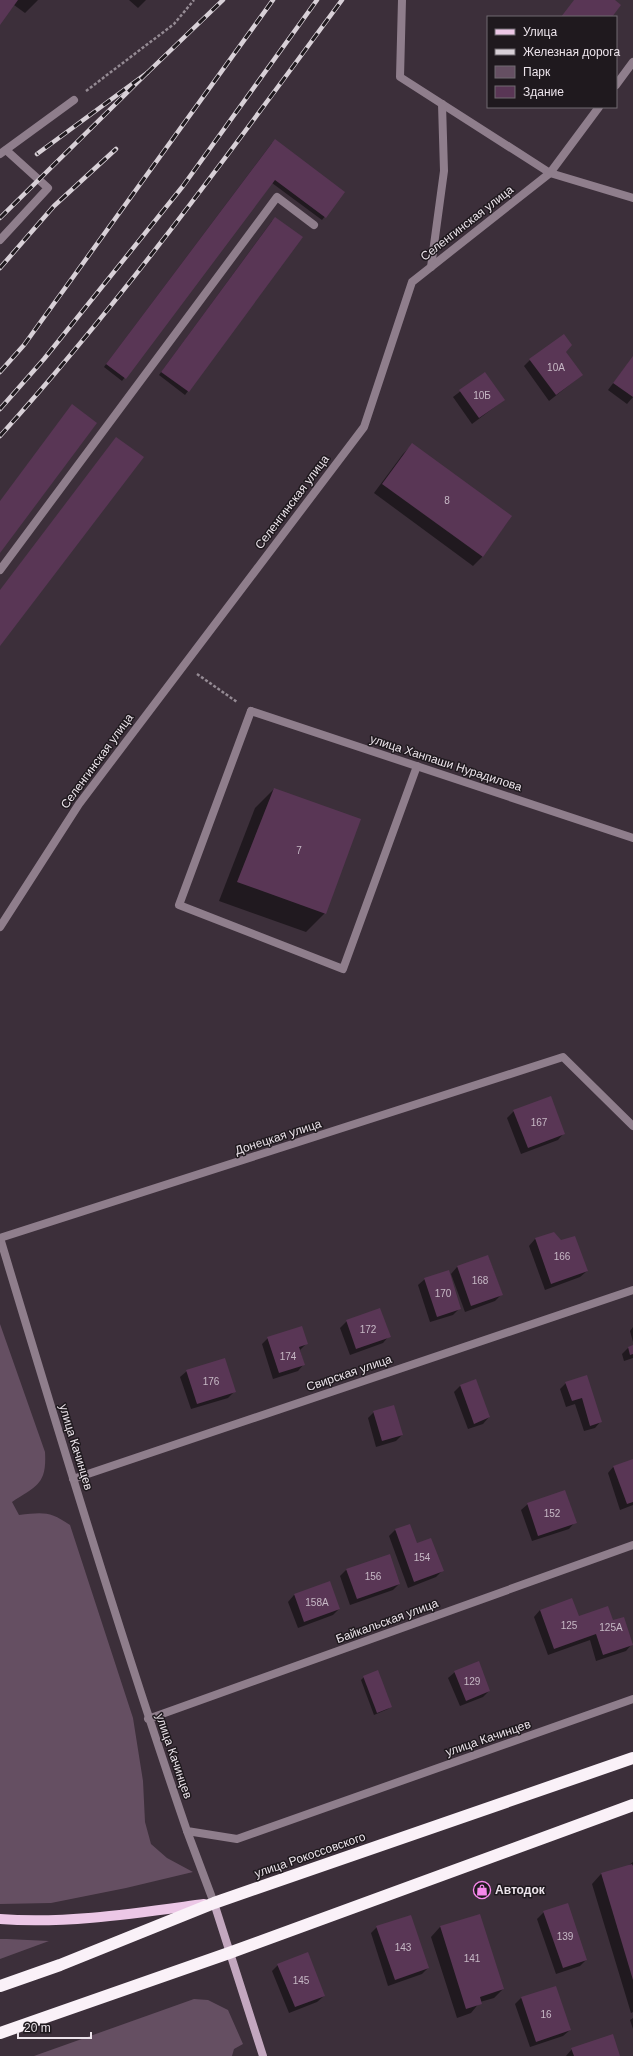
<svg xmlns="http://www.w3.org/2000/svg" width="633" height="2056" font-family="Helvetica,sans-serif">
<rect width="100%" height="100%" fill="#3c2f3a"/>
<!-- green -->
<g fill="#654f62">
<path d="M0 1324 45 1452C47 1485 36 1486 12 1502L19 1515C43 1512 50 1511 70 1525L133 1718 143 1781 145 1822 151 1844 167 1858 193 1872 126 1888 51 1903 0 1904Z"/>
<path d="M0 1939H7L49 1941 0 1959Z"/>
<path d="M194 1999 208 2000 228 2010 243 2044 234 2049 232 2056H34Z"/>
</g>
<!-- shadow -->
<g fill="#0007">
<path d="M0 0H38L25 13 14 5 0 23Z"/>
<path d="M129 0H146L138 8Z"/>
<path d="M272 143 344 192 322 220 272 183 122 381 104 367Z"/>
<path d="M272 221 302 237 185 395 159 375Z"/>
<path d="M565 352 582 375 549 401 524 366 530 360Z"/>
<path d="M633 357V397L627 404 608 390Z"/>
<path d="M484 373 504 400 472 424 453 397Z"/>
<path d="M412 445 511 517 482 557 473 566 374 493 403 454Z"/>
<path d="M274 789 325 913 306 932 219 901 255 808Z"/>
<path d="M514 1111 564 1133 558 1140 521 1154 507 1118Z"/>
<path d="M535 1239 587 1271 580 1277 545 1290 529 1246Z"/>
<path d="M488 1256 502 1294 495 1301 465 1312 451 1274 457 1267Z"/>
<path d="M425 1279 460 1308 453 1315 430 1322 418 1285Z"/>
<path d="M347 1321 389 1336 383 1343 350 1355 340 1328Z"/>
<path d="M633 1327V1342L630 1331Z"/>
<path d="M268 1338 307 1343 300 1350 304 1364 298 1371 273 1379 262 1344Z"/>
<path d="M633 1346V1358L624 1361 622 1354 628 1348Z"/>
<path d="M187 1371 235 1391 228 1398 191 1409 180 1377Z"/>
<path d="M586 1376 601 1421 595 1428 584 1431 575 1404 566 1407 560 1389 566 1383Z"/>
<path d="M475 1380 489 1417 483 1424 468 1429 454 1392 460 1386Z"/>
<path d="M374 1412 402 1435 396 1441 376 1447 368 1418Z"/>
<path d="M633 1460V1505L620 1510 608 1473 614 1466Z"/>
<path d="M528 1504 575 1522 569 1529 532 1541 521 1510Z"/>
<path d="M395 1530 417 1544 442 1571 436 1577 408 1588 389 1536Z"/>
<path d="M347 1569 399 1584 393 1590 350 1605 340 1576Z"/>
<path d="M329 1582 339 1609 333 1615 298 1628 288 1602 294 1595Z"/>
<path d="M540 1610 612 1622 632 1644 626 1651 596 1661 590 1640 548 1655 534 1617Z"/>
<path d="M455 1672 489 1691 483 1697 460 1706 448 1678Z"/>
<path d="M364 1677 391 1706 388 1709 374 1715 361 1680Z"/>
<path d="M633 1862V2012L631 2013 592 1884 601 1874 628 1866Z"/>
<path d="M544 1912 586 1960 580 1966 556 1974 537 1919Z"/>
<path d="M479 1915 503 1989 494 1998 480 2002 471 2013 457 2018 431 1937 440 1927Z"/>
<path d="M377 1927 428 1968 422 1974 388 1986 371 1933Z"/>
<path d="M278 1965 324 1996 317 2002 289 2013 272 1971Z"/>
<path d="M521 1998 570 2030 563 2036 530 2047 515 2004Z"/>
<path d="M633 2018V2029L630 2020Z"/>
<path d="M572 2049 619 2056H566Z"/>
</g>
<!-- building -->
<g fill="#593655">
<path d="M0 0H18L0 25Z"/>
<path d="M574 0H615L621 5 612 17H561Z"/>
<path d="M275 139 345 192 326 218 275 180 126 379 106 364Z"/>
<path d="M275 217 303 237 189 392 161 372Z"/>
<path d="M564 334 572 345 566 352 583 375 556 395 529 359Z"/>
<path d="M633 356V397L613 383Z"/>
<path d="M485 372 505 400 479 418 459 390Z"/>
<path d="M72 404 97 423 0 553V501Z"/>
<path d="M116 437 144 457 0 646V590Z"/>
<path d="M412 443 512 516 483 557 382 484Z"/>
<path d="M274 788 361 819 326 914 237 882Z"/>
<path d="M551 1096 565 1134 528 1148 513 1110Z"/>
<path d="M554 1232 561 1240 575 1236 588 1271 551 1284 535 1238Z"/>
<path d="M488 1255 503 1295 471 1306 457 1266Z"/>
<path d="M449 1270 461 1309 437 1317 424 1278Z"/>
<path d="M380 1308 391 1337 356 1349 346 1320Z"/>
<path d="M302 1326 308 1344 299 1347 305 1365 279 1373 267 1337Z"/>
<path d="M633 1345V1354L630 1355 628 1347Z"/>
<path d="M225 1358 236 1392 197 1404 186 1370Z"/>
<path d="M587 1375 602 1422 590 1426 582 1398 572 1401 565 1382Z"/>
<path d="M476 1379 490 1417 474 1424 460 1385Z"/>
<path d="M394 1405 403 1435 382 1441 373 1411Z"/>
<path d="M633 1459V1502L627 1504 613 1466Z"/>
<path d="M565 1490 577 1523 538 1536 527 1503Z"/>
<path d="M410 1524 417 1543 431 1538 444 1571 414 1582 395 1529Z"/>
<path d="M390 1554 400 1584 357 1599 346 1569Z"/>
<path d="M330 1581 340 1609 304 1622 294 1594Z"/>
<path d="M572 1598 579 1616 608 1606 613 1620 624 1617 633 1645 603 1655 596 1634 554 1649 540 1610Z"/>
<path d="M479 1661 490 1691 466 1701 454 1671Z"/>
<path d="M378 1670 392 1707 377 1713 363 1676Z"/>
<path d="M632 1864 633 1866V1980L601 1873Z"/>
<path d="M568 1903 587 1960 563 1968 543 1911Z"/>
<path d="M480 1914 504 1989 480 1997 482 2004 466 2009 440 1926Z"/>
<path d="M411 1915 429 1968 395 1980 376 1926Z"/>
<path d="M308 1952 325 1996 295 2007 277 1964Z"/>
<path d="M556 1986 571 2030 536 2042 521 1997Z"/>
<path d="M613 2034 620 2056H574L571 2048Z"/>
</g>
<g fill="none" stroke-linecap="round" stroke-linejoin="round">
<!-- path -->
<g stroke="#958b94" stroke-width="2.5" stroke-dasharray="3 2" stroke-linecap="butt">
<path d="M86 91 174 24 194 0"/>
<path d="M197 674 237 702"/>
</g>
<!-- lane -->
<g stroke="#8f7e8c" stroke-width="8">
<path d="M402 0 400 77 550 173 633 198"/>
<path d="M0 154 74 100"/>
<path d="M0 240 48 188 6 150"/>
<path d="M431 267 444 171 442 104"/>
<path d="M0 570 277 197 314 225"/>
<path d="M251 711 179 905 343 969 417 766"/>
</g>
<!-- street -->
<g stroke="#8f7e8c" stroke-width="8">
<path d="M616 85 633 62"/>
<path d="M251 711 633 838"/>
<path d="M0 927 79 804 364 427 412 282 550 173 599 107"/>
<path d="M0 1238C60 1437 120 1635 187 1831L237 1839 633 1699"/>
<path d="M0 1238 563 1057 633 1126"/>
<path d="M73 1479 633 1290"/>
<path d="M148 1719 633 1545"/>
<path d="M187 1831 214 1903"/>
</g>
<!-- secondary -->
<path stroke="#c3a7bf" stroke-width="8" d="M214 1903 263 2056"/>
<!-- primary -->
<path stroke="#ecc7e6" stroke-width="10" d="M0 1919C68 1924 137 1913 204 1904"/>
<!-- highway -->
<g stroke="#faf1f8" stroke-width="12">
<path d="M0 1986 60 1965 214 1903 633 1758"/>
<path d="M0 2033 229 1953 633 1805"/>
</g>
<!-- rail casing -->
<g stroke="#d8d0d7" stroke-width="4.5">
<g id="rail">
<path d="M147 73 223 0"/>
<path d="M0 218 147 73 37 154"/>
<path d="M0 268 54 206 116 149"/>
<path d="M0 372 24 345 273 0"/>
<path d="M0 409 44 359 183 186 317 0"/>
<path d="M0 436C124 299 232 149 342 0"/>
</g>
</g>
<!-- rail -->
<use href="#rail" stroke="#1f191e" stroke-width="3" stroke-dasharray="9" stroke-linecap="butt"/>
</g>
<!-- icons -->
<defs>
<g id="shop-ring" transform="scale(0.9)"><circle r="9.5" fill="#1f191e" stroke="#f788eb" stroke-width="1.5"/><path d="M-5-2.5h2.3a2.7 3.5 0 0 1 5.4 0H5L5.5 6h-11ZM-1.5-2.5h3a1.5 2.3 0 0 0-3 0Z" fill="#f788eb"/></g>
</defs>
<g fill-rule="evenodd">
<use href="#shop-ring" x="482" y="1890"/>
</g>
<g text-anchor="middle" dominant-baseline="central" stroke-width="3" stroke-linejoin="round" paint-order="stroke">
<!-- number labels -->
<g font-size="10" fill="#c6b8c5">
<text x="556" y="367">10А</text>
<text x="482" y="395">10Б</text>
<text x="447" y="500">8</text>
<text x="299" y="850">7</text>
<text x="539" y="1122">167</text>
<text x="562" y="1256">166</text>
<text x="480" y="1280">168</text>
<text x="443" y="1293">170</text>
<text x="368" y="1329">172</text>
<text x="288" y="1356">174</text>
<text x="211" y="1381">176</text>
<text x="552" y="1513">152</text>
<text x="422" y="1557">154</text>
<text x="373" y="1576">156</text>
<text x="317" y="1602">158А</text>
<text x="569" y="1625">125</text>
<text x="611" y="1627">125А</text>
<text x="472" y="1681">129</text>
<text x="565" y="1936">139</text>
<text x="403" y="1947">143</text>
<text x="472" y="1958">141</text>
<text x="301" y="1980">145</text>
<text x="546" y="2014">16</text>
</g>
<!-- street labels -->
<g font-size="12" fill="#ebe3ea" stroke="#1f191e">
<text transform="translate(467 223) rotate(-38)">Селенгинская улица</text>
<text transform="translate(292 502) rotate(-53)">Селенгинская улица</text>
<text transform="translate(97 761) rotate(-54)">Селенгинская улица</text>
<text transform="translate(446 763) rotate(18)">улица Ханпаши Нурадилова</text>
<text transform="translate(278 1137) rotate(-18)">Донецкая улица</text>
<text transform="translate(349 1373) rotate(-19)">Свирская улица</text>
<text transform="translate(76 1447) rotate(73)">улица Качинцев</text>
<text transform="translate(387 1621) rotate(-20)">Байкальская улица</text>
<text transform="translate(488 1738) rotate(-19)">улица Качинцев</text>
<text transform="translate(174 1756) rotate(71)">улица Качинцев</text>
<text transform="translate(310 1855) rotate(-19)">улица Рокоссовского</text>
</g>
<!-- poi labels -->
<g font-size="12" font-weight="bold" fill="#ebe3ea" stroke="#1f191e" text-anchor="start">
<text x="495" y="1890">Автодок</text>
</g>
</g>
<!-- legend -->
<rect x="487" y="16" width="130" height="92" fill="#1f191e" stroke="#716a70"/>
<rect x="495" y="29" width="20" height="6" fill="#ecc7e6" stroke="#716a70"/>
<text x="523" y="36" font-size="12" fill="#ebe3ea">Улица</text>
<rect x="495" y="49" width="20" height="6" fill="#d8d0d7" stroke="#716a70"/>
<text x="523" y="56" font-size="12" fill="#ebe3ea">Железная дорога</text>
<rect x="495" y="66" width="20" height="12" fill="#654f62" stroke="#716a70"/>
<text x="523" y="76" font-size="12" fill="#ebe3ea">Парк</text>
<rect x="495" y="86" width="20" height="12" fill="#593655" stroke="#716a70"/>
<text x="523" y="96" font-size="12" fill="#ebe3ea">Здание</text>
<!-- scale -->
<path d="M18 2032v6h73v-6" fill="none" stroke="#ebe3ea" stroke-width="2"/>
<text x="24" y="2032" font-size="12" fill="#ebe3ea" stroke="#1f191e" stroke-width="3" paint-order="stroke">20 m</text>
</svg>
